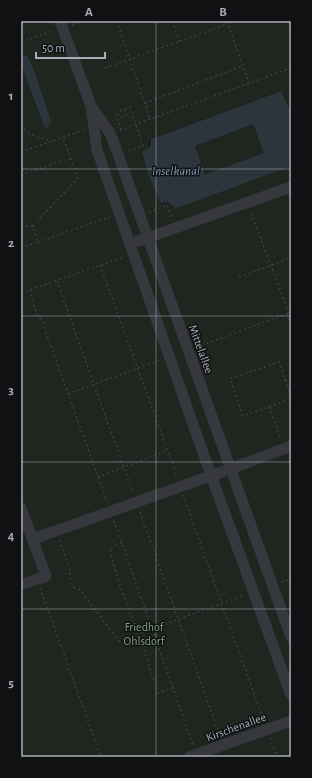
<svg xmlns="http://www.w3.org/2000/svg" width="312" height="778" font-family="'Alegreya Sans',sans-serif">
<rect width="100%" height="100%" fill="#161618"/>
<!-- green -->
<g fill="#1e261f">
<path d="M21 21H291V114L279 92H278L152 138 149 142V148L142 152 151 181 161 202 162 204 170 202 176 208 291 166V757H21V64L43 124 27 56 21 54Z"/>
<path d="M252 125 254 126 263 152 262 154 205 174 195 146Z"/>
</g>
<!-- water -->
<g fill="#2c353c" fill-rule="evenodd">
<path d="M21 54 27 56 32 65 51 121 47 129 43 124 21 64Z"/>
<path d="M278 92H281L283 95 291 114V166L177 208 174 207 168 202 161 203 151 181 142 153 143 151 150 147 151 139ZM251 125 254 126 263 152 262 154 205 174 195 146Z"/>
</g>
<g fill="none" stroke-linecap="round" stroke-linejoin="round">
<!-- path -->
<g stroke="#3d3f44" stroke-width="1.5" stroke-dasharray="2 3" stroke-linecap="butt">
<path d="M117 21 150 119"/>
<path d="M172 21 180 42"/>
<path d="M227 21 249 83"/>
<path d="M288 21 291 29"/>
<path d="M72 25 82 21"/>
<path d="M21 42 53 31"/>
<path d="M105 68 228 24"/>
<path d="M145 103 243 66"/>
<path d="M120 111 130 107 143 146 128 151"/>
<path d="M21 125C28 136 41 138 53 141"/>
<path d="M120 130 291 68"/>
<path d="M121 130 116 114 118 113 120 118 126 115 124 109"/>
<path d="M21 152 84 130"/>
<path d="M21 175 71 158"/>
<path d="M149 212 167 205 172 219"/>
<path d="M251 213 289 313"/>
<path d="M21 226H33L38 242 21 248"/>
<path d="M33 226 78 178 63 137"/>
<path d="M38 242 110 217"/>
<path d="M100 265 177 476"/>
<path d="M239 277 291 258"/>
<path d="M57 281 133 493"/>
<path d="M30 290 37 315 42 321 107 502"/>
<path d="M21 293 124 257"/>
<path d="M287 313 291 324"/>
<path d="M197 347 291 312"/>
<path d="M285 380 291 378"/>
<path d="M68 394 160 360"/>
<path d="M291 396 279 362 230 379 243 416 291 399"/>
<path d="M269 407 281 439"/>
<path d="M98 477 167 451"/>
<path d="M183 495 263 719"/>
<path d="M140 512 220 736"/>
<path d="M114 521 193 745"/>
<path d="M59 540 70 570V579L73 587 80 590 119 641 245 595"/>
<path d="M122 543 110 548C115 577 127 604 138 632 145 652 151 673 158 693L173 688"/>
<path d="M282 582 291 579"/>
<path d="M40 588 101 757"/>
<path d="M270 738 277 757"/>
</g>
<!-- minor -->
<g stroke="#37383d" stroke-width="11">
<path d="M60 21 91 106 110 133 115 146 291 637"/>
<path d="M91 107 97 150 208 467 291 695"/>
<path d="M130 244 291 187"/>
<path d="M21 508 46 576 21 585"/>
<path d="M33 539 230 469 291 446"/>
<path d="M189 757 291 721"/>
</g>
</g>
<!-- grid -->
<path fill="none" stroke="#a8adb8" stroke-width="1" stroke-opacity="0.55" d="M156 21V757M21 169H291M21 316H291M21 462H291M21 609H291"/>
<g text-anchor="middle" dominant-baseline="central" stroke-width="3" stroke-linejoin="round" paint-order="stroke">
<!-- street labels -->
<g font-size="12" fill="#a8adb8" stroke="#111113">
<text transform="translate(201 349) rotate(70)">Mittelallee</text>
<text transform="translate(236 727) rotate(-20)">Kirschenallee</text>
</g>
<!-- park labels -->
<g font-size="12" fill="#7fa381" stroke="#111113">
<text x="144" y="627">Friedhof<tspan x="144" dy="14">Ohlsdorf</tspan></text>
</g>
<!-- water labels -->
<g font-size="13" font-style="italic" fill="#7f9bb3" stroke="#111113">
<text x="176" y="171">Inselkanal</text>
</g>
</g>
<!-- border -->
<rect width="312" height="778" fill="none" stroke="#111113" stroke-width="44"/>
<!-- scale -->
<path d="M36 52v6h69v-6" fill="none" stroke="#a8adb8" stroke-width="2"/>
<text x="42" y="52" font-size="12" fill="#a8adb8" stroke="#111113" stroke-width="3" paint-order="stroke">50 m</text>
<rect x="22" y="22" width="268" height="734" fill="none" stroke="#a8adb8" stroke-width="1.5"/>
<g font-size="13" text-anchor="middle" font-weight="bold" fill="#a8adb8">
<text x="89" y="16">A</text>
<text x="223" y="16">B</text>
<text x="11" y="100">1</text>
<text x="11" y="247">2</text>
<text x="11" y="394">3</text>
<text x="11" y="540">4</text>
<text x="11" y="687">5</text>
</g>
</svg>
